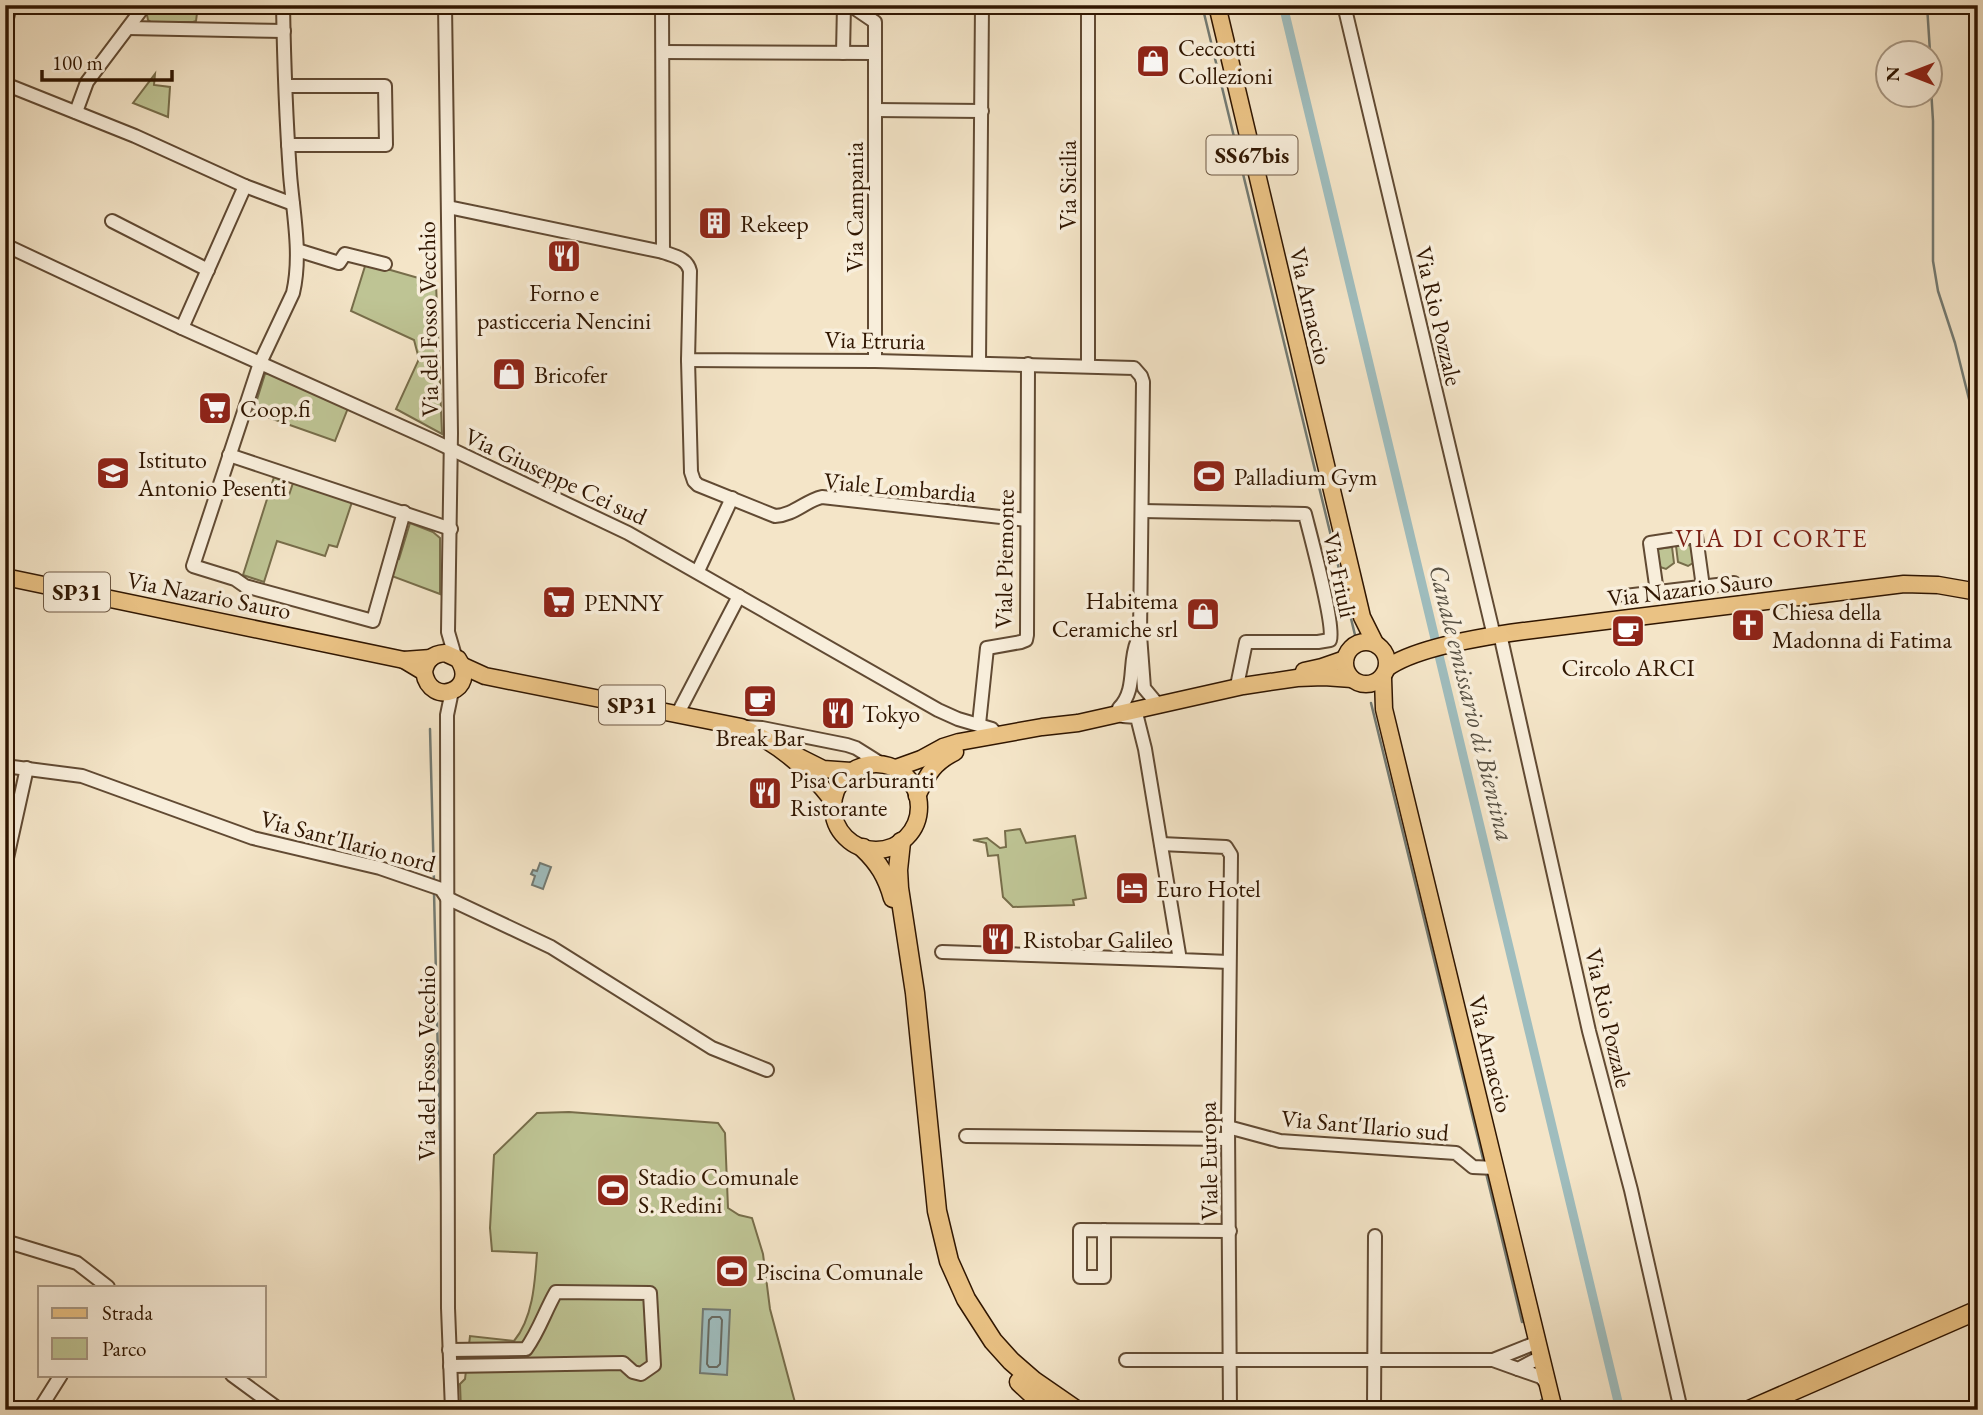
<svg xmlns="http://www.w3.org/2000/svg" width="1983" height="1415" font-family="'EB Garamond',serif">
<rect width="100%" height="100%" fill="#f4e5c8"/>
<filter id="stains"><feTurbulence type="fractalNoise" baseFrequency=".00286" numOctaves="4"/><feColorMatrix values="0 0 0 0 .2 0 0 0 0 .09 0 0 0 0 .02 0 0 0 .5 -.17"/></filter>
<radialGradient id="worn" r=".72"><stop offset=".6" stop-color="#630" stop-opacity="0"/><stop offset="1" stop-color="#630" stop-opacity=".3"/></radialGradient>
<!-- green -->
<g fill="#bec494" stroke="#776d4a" stroke-width="2">
<path d="M153 5H198L196 21 193 22H151L148 20 147 15Z"/>
<path d="M155 74 154 85 170 87 168 117 133 103Z"/>
<path d="M366 263 436 283 442 434 396 409 419 359 414 340 351 311Z"/>
<path d="M269 373 348 408 335 441 253 412 265 374Z"/>
<path d="M274 477 281 480 278 491 289 495 293 483 352 502 337 547 329 545 325 556 277 541 264 582 243 575Z"/>
<path d="M410 523 433 532 440 538V594L389 575 394 558 399 559Z"/>
<path d="M1691 545 1693 563 1688 566 1678 562 1676 546Z"/>
<path d="M1672 547 1674 563 1666 569 1660 567 1657 549Z"/>
<path d="M1020 829 1026 843 1075 836 1086 898 1073 900 1074 905 1013 907 1003 897 998 855 988 856 986 843 973 840 987 838 1000 848 1006 847 1005 831Z"/>
<path d="M569 1112 718 1123 725 1133 728 1208 739 1215 752 1218 763 1254 770 1309 797 1410H461L460 1384 465 1379 470 1336 514 1341C533 1318 535 1282 537 1253L492 1251 490 1228 494 1155 537 1113Z"/>
</g>
<!-- water -->
<g fill="#9fbdbe" stroke="#737a72" stroke-width="2">
<path d="M540 863 551 867 543 889 532 885 535 876 531 874 533 870 537 871Z"/>
<path d="M703 1309 730 1310 727 1375 700 1373Z"/>
</g>
<g fill="none" stroke-linecap="round" stroke-linejoin="round">
<!-- shore -->
<path stroke="#686a60" stroke-width="2" d="M712 1317H720L722 1320 720 1364 717 1367H709L707 1364 709 1320Z"/>
<!-- stream -->
<g stroke="#737a72" stroke-width="2.5">
<path d="M1202 5 1355 635"/>
<path d="M1927 5 1930 52"/>
<path d="M1930 72 1933 121V261L1938 291 1955 343 1978 435"/>
<path d="M1371 703 1484 1163"/>
<path d="M430 729 434 882"/>
<path d="M434 892 442 1224"/>
<path d="M1486 1173 1522 1322"/>
<path d="M1541 1400 1544 1410"/>
</g>
<!-- canal -->
<path stroke="#9fbdbe" stroke-width="9" d="M1283 5 1620 1410"/>
<!-- minor casing -->
<g stroke="#614a33" stroke-width="16">
<g id="minor">
<path d="M283 5C284 61 286 118 290 174 293 213 302 254 293 293L260 363 193 566 235 579 245 586 373 621 404 512"/>
<path d="M445 5 451 433 448 632 455 656"/>
<path d="M662 5 663 252"/>
<path d="M850 5 875 22V361"/>
<path d="M1344 5 1494 636"/>
<path d="M5 27 10 5"/>
<path d="M128 28 284 31"/>
<path d="M663 52 875 53"/>
<path d="M843 53 844 5"/>
<path d="M5 84 135 136 245 186 293 204"/>
<path d="M286 86H385L386 145H288"/>
<path d="M875 110 982 111"/>
<path d="M76 112 87 82 145 5"/>
<path d="M448 207 663 252C674 256 687 258 690 271L688 360 875 361 1134 368 1141 376 1143 382 1140 635 1144 688 1154 700"/>
<path d="M112 221 208 270"/>
<path d="M5 245 182 328 434 441 628 533 938 710 958 719 992 729 997 735"/>
<path d="M297 250 339 263 345 254 385 264"/>
<path d="M182 328 245 186"/>
<path d="M688 360 691 472 694 481 698 485 775 516C794 515 805 501 822 497L1027 520"/>
<path d="M979 363 982 5"/>
<path d="M1088 366V5"/>
<path d="M229 455 451 529"/>
<path d="M1142 511 1305 514C1310 534 1335 625 1330 640L1318 642H1246L1238 681"/>
<path d="M698 571 732 498"/>
<path d="M1657 592 1650 543 1696 536 1703 587"/>
<path d="M1625 596 1734 583"/>
<path d="M1500 634 1589 1031 1631 1190 1681 1410"/>
<path d="M1119 708C1137 690 1128 663 1137 642"/>
<path d="M678 713 739 596"/>
<path d="M1123 716 1137 717 1145 749 1180 960 1229 962"/>
<path d="M979 724 987 648 1021 642 1026 640 1027 635 1028 364"/>
<path d="M744 727 762 728 847 745 856 748 880 763"/>
<path d="M5 766 82 776 253 838 380 868 441 889 447 898 551 947 712 1048 767 1070"/>
<path d="M1161 844 1226 847 1231 855 1228 1127 1230 1410"/>
<path d="M5 867 27 768"/>
<path d="M942 952 1180 960"/>
<path d="M1228 1127 1280 1141 1456 1153 1473 1167 1495 1168"/>
<path d="M966 1136 1228 1139"/>
<path d="M1104 1230V1277H1080V1230L1230 1231"/>
<path d="M5 1241 77 1263 108 1287"/>
<path d="M449 1350 526 1349C539 1331 545 1311 556 1292L650 1293 654 1365 641 1374 633 1372 623 1363 450 1366"/>
<path d="M1126 1360H1493L1538 1342"/>
<path d="M1493 1360 1518 1369 1537 1359 1541 1352"/>
<path d="M1518 1369 1541 1377 1548 1385"/>
<path d="M232 1375 280 1410"/>
<path d="M39 1410 61 1375"/>
<path d="M452 1410 448 1308 447 715 452 691"/>
<path d="M1374 1410 1375 1236"/>
</g>
</g>
<!-- major casing -->
<g stroke="#301601" stroke-width="19">
<g id="major">
<path d="M1217 5 1362 617 1375 643"/>
<path d="M5 577 404 660 431 658"/>
<circle cx="1366" cy="663" r="21"/>
<path d="M404 660 424 672C430 709 480 690 458 659L445 653C433 654 426 660 424 672"/>
<path d="M463 666 485 676 741 727C777 743 809 770 833 801"/>
<path d="M1387 668C1416 647 1487 636 1524 631L1904 584 1938 585 1978 592"/>
<path d="M1304 671 1322 667 1345 659"/>
<path d="M1383 678 1384 709 1554 1410"/>
<path d="M797 756 823 769 851 771"/>
<circle cx="876" cy="807" r="43"/>
<path d="M896 768 921 759 943 747 959 742 1042 727 1078 723 1243 686 1297 678 1324 677 1352 679"/>
<path d="M917 796C928 774 933 763 955 752"/>
</g>
</g>
<!-- highway casing -->
<g stroke="#301601" stroke-width="21">
<g id="highway">
<path d="M901 842 898 870 899 888 915 993 937 1211 949 1261 966 1299 993 1341 1011 1361 1034 1381 1076 1410"/>
<path d="M863 848C879 863 887 877 893 898"/>
<path d="M1019 1382 1049 1410"/>
<path d="M1749 1410 1978 1310"/>
</g>
</g>
<!-- minor -->
<use href="#minor" stroke="#f8eedb" stroke-width="12"/>
<!-- major -->
<use href="#major" stroke="#eac284" stroke-width="16"/>
<!-- highway -->
<use href="#highway" stroke="#eac284" stroke-width="18"/>
</g>
<!-- icons -->
<defs>
<g id="shop-square" transform="scale(1.75)"><rect x="-9" y="-9" width="18" height="18" rx="4" fill="#8f2418" stroke="#f8eedb"/><path d="M-5-2.5h2.3a2.7 3.5 0 0 1 5.4 0H5L5.5 6h-11ZM-1.5-2.5h3a1.5 2.3 0 0 0-3 0Z" fill="#fff"/></g>
<g id="building-square" transform="scale(1.75)"><rect x="-9" y="-9" width="18" height="18" rx="4" fill="#8f2418" stroke="#f8eedb"/><path d="M-4-6H4V6H1V3H-1V6H-4ZM-2.5-4.3h1.7v1.8h-1.7ZM.8-4.3h1.7v1.8H.8ZM-2.5-1h1.7V.8h-1.7ZM.8-1h1.7V.8H.8Z" fill="#fff"/></g>
<g id="restaurant-square" transform="scale(1.75)"><rect x="-9" y="-9" width="18" height="18" rx="4" fill="#8f2418" stroke="#f8eedb"/><path d="M-5-6h1v4h1v-4h1v4h1v-4h1v5L-1.5 .5V6h-2V.5L-5-1ZM5-6V6H3V1.5H1.5Q1.5-4 5-6Z" fill="#fff"/></g>
<g id="supermarket-square" transform="scale(1.75)"><rect x="-9" y="-9" width="18" height="18" rx="4" fill="#8f2418" stroke="#f8eedb"/><path d="M-6-5.5h2.5l.6 2H6L4.5 2H-2.5L-4.4-4H-6ZM-1.5 3.2a1.3 1.3 0 1 0 .1 0ZM3 3.2a1.3 1.3 0 1 0 .1 0Z" fill="#fff"/></g>
<g id="school-square" transform="scale(1.75)"><rect x="-9" y="-9" width="18" height="18" rx="4" fill="#8f2418" stroke="#f8eedb"/><path d="M0-5L7-2L0 1L-7-2ZM-4 1L0 2.5L4 1V4Q0 6-4 4Z" fill="#fff"/></g>
<g id="stadium-square" transform="scale(1.75)"><rect x="-9" y="-9" width="18" height="18" rx="4" fill="#8f2418" stroke="#f8eedb"/><path d="M0-5a6.5 5 0 1 0 0 10a6.5 5 0 1 0 0-10ZM-3.5-1.8h7v3.6h-7Z" fill="#fff"/></g>
<g id="church-square" transform="scale(1.75)"><rect x="-9" y="-9" width="18" height="18" rx="4" fill="#8f2418" stroke="#f8eedb"/><path d="M-1.2-6h2.4v3.5h3.3v2.4h-3.3V6h-2.4V-.1h-3.3v-2.4h3.3Z" fill="#fff"/></g>
<g id="cafe-square" transform="scale(1.75)"><rect x="-9" y="-9" width="18" height="18" rx="4" fill="#8f2418" stroke="#f8eedb"/><path d="M-5.5-4.5H6V0H3Q3 3.5 0 3.5H-2.5Q-5.5 3.5-5.5 0ZM3-3.2v2h1.7v-2ZM-6 4.5H4V6H-6Z" fill="#fff"/></g>
<g id="hotel-square" transform="scale(1.75)"><rect x="-9" y="-9" width="18" height="18" rx="4" fill="#8f2418" stroke="#f8eedb"/><path d="M-6-4.5h1.5V1H6V5H4.5V3h-9V5H-6ZM-4 0a1.8 1.8 0 1 1 3.6 0ZM.5 0V-2.5h3Q6-2.5 6 0Z" fill="#fff"/></g>
</defs>
<g fill-rule="evenodd">
<use href="#shop-square" x="1153" y="61"/>
<use href="#building-square" x="715" y="223"/>
<use href="#restaurant-square" x="564" y="256"/>
<use href="#shop-square" x="509" y="374"/>
<use href="#supermarket-square" x="215" y="408"/>
<use href="#school-square" x="113" y="473"/>
<use href="#stadium-square" x="1209" y="476"/>
<use href="#supermarket-square" x="559" y="602"/>
<use href="#shop-square" x="1203" y="614"/>
<use href="#church-square" x="1748" y="625"/>
<use href="#cafe-square" x="1628" y="631"/>
<use href="#cafe-square" x="760" y="701"/>
<use href="#restaurant-square" x="838" y="713"/>
<use href="#restaurant-square" x="765" y="793"/>
<use href="#hotel-square" x="1132" y="888"/>
<use href="#restaurant-square" x="998" y="939"/>
<use href="#stadium-square" x="613" y="1190"/>
<use href="#stadium-square" x="732" y="1271"/>
</g>
<g text-anchor="middle" dominant-baseline="central" stroke-width="7" stroke-linejoin="round" paint-order="stroke">
<!-- shield labels -->
<g fill="#f8eedb" stroke="#6c5742" stroke-width="2">
<rect x="1206.5" y="135.5" width="91" height="39" rx="5"/>
<rect x="44" y="572.5" width="66" height="39" rx="5"/>
<rect x="599" y="685.5" width="66" height="39" rx="5"/>
</g>
<g font-size="23" font-weight="bold" fill="#301601">
<text x="1252" y="155">SS67bis</text>
<text x="77" y="592">SP31</text>
<text x="632" y="705">SP31</text>
</g>
<!-- poi labels -->
<g font-size="24" fill="#301601" stroke="#f8eedb" text-anchor="start">
<text x="1178" y="47">Ceccotti<tspan x="1178" dy="28">Collezioni</tspan></text>
<text x="740" y="223">Rekeep</text>
<text x="564" y="292" text-anchor="middle">Forno e<tspan x="564" dy="28">pasticceria Nencini</tspan></text>
<text x="534" y="374">Bricofer</text>
<text x="240" y="408">Coop.fi</text>
<text x="138" y="459">Istituto<tspan x="138" dy="28">Antonio Pesenti</tspan></text>
<text x="1234" y="476">Palladium Gym</text>
<text x="1178" y="600" text-anchor="end">Habitema<tspan x="1178" dy="28">Ceramiche srl</tspan></text>
<text x="584" y="602">PENNY</text>
<text x="1772" y="611">Chiesa della<tspan x="1772" dy="28">Madonna di Fatima</tspan></text>
<text x="1628" y="667" text-anchor="middle">Circolo ARCI</text>
<text x="862" y="713">Tokyo</text>
<text x="760" y="737" text-anchor="middle">Break Bar</text>
<text x="790" y="779">Pisa Carburanti<tspan x="790" dy="28">Ristorante</tspan></text>
<text x="1156" y="888">Euro Hotel</text>
<text x="1023" y="939">Ristobar Galileo</text>
<text x="638" y="1176">Stadio Comunale<tspan x="638" dy="28">S. Redini</tspan></text>
<text x="756" y="1271">Piscina Comunale</text>
</g>
<!-- street labels -->
<g font-size="24" fill="#301601" stroke="#f8eedb">
<text transform="translate(1067 185) rotate(-90)">Via Sicilia</text>
<text transform="translate(854 207) rotate(-90)">Via Campania</text>
<text transform="translate(1311 306) rotate(77)">Via Arnaccio</text>
<text transform="translate(1439 316) rotate(77)">Via Rio Pozzale</text>
<text transform="translate(428 319) rotate(-91)">Via del Fosso Vecchio</text>
<text transform="translate(875 340) rotate(1)">Via Etruria</text>
<text transform="translate(556 476) rotate(25)">Via Giuseppe Cei sud</text>
<text transform="translate(900 487) rotate(5)">Viale Lombardia</text>
<text transform="translate(1004 559) rotate(-89)">Viale Piemonte</text>
<text transform="translate(1340 575) rotate(78)">Via Friuli</text>
<text transform="translate(1690 588) rotate(-7)">Via Nazario Sauro</text>
<text transform="translate(209 595) rotate(11)">Via Nazario Sauro</text>
<text transform="translate(348 841) rotate(15)">Via Sant'Ilario nord</text>
<text transform="translate(1609 1018) rotate(77)">Via Rio Pozzale</text>
<text transform="translate(1491 1054) rotate(76)">Via Arnaccio</text>
<text transform="translate(426 1063) rotate(-90)">Via del Fosso Vecchio</text>
<text transform="translate(1365 1125) rotate(5)">Via Sant'Ilario sud</text>
<text transform="translate(1208 1161) rotate(-91)">Viale Europa</text>
</g>
<!-- neighbourhood labels -->
<g font-size="26" letter-spacing="2" fill="#7a1f14" stroke="#f8eedb">
<text x="1772" y="538">VIA DI CORTE</text>
</g>
<!-- water labels -->
<g font-size="26" font-style="italic" fill="#575043" stroke="#f8eedb">
<text transform="translate(1472 703) rotate(76)">Canale emissario di Bientina</text>
</g>
</g>
<!-- margin -->
<rect width="1983" height="1415" fill="none" stroke="#f4e5c8" stroke-width="28"/>
<rect x="7" y="7" width="1969" height="1401" fill="none" stroke="#301601" stroke-width="3.5"/>
<rect x="14" y="14" width="1955" height="1387" fill="none" stroke="#301601" stroke-width="2"/>
<!-- legend -->
<rect x="38" y="1286" width="228" height="91" fill="#f8eedb" stroke="#a89884" stroke-width="2"/>
<rect x="52" y="1308" width="35" height="10" fill="#eac284" stroke="#a89884" stroke-width="2"/>
<text x="102" y="1320" font-size="21" fill="#301601">Strada</text>
<rect x="52" y="1338" width="35" height="21" fill="#bec494" stroke="#a89884" stroke-width="2"/>
<text x="102" y="1356" font-size="21" fill="#301601">Parco</text>
<!-- north arrow -->
<g transform="translate(1909 74) rotate(270)"><circle r="33" fill="#f8eedb" stroke="#a89884" stroke-width="2"/>
<path d="M0-5L12 26L0 18L-12 26Z" fill="#8f2418"/>
<text y="-10" font-size="19" font-weight="bold" text-anchor="middle" fill="#301601">N</text>
</g>
<!-- scale -->
<path d="M42 70v10h130v-10" fill="none" stroke="#301601" stroke-width="3.5"/>
<text x="52" y="70" font-size="21" fill="#301601" stroke="#f8eedb" stroke-width="5" paint-order="stroke">100 m</text>
<rect width="100%" height="100%" filter="url(#stains)"/>
<rect width="100%" height="100%" fill="url(#worn)"/>
</svg>
